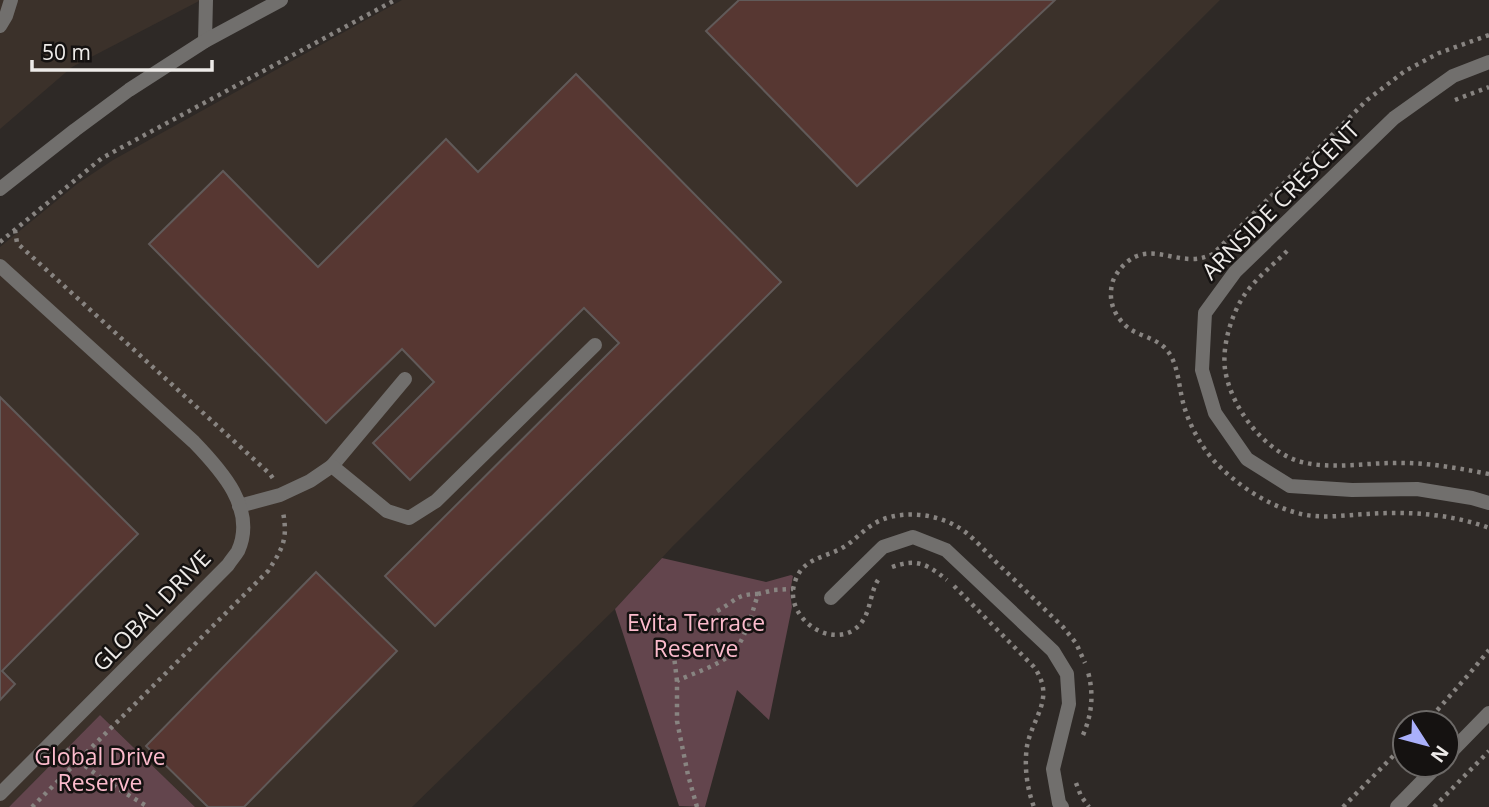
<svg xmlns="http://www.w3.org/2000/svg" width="1489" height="807" font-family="'Open Sans',sans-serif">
<rect width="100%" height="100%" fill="#2e2926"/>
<!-- built -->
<g fill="#3b312a">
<path d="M0 0H201L72 67 0 129Z"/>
<path d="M402 0H1220L672 547 615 609 412 807H195L100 715 9 807H0V247L77 184 113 160Z"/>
</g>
<!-- green -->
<g fill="#63454d">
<path d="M662 558 766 582 791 575 793 576 790 592 792 607 769 720 737 690 705 807 679 806 615 609Z"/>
<path d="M100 715 195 807H9Z"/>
</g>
<!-- building -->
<g fill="#573732" stroke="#615a59" stroke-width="2">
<path d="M739 0H1055L857 186 706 31Z"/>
<path d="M576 74 781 282 435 626 385 576 619 343 584 308 410 480 373 443 434 382 402 349 326 423 149 244 223 171 318 267 446 139 478 172Z"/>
<path d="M0 397 138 534 2 671 15 684 0 700Z"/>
<path d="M316 572 397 651 244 807H208L146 746Z"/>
</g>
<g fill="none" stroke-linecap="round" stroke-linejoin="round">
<!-- path -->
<g stroke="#888481" stroke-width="4.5" stroke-dasharray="3.5 5" stroke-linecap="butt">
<path d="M1489 35 1439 53 1405 71 1367 100 1213 254C1206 257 1200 259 1192 259 1169 259 1147 245 1127 262 1120 268 1114 276 1112 284 1109 299 1112 311 1123 323 1133 335 1152 336 1164 347 1179 361 1178 386 1184 406 1190 427 1203 450 1218 465 1239 486 1266 504 1294 512 1318 520 1344 515 1368 514 1408 511 1452 514 1489 528"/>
<path d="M1455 100 1489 87"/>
<path d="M15 230 17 243 270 474 274 480"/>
<path d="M0 242 102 158 395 0"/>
<path d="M1287 251C1273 265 1254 280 1243 297 1231 316 1222 346 1225 369 1230 405 1262 449 1298 461 1329 470 1362 463 1394 463 1426 462 1457 468 1489 474"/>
<path d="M892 567C917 558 927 564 947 580"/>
<path d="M878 580C868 596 872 619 852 631 824 646 786 615 794 585 801 558 822 559 842 548 853 542 861 532 872 525 894 510 931 512 954 525 969 532 982 548 994 560 1017 582 1040 605 1063 627L1076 643 1085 663"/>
<path d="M954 586 1034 667C1056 698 1033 716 1027 746 1024 767 1027 788 1034 807"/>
<path d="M717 611C736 601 736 594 758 594"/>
<path d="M677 681 674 656 682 642"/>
<path d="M1426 723 1470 673 1489 650"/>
<path d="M1083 735C1092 714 1094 694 1088 672"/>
<path d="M66 749C91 774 119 789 148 807"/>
<path d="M1076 783 1081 796 1089 807"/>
<path d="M32 807 268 571C283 548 288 539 283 512"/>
<path d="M697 807 688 775 677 721V681C693 673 718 666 731 654 744 644 753 610 758 594L774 590 793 589"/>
<path d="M1343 807 1405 744"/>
<path d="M1434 807 1489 751"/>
</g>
<!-- lane -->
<g stroke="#716f6d" stroke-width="14">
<path d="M0 26 6 16 11 0"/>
<path d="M205 41 206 0"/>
<path d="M332 466 405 379"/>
<path d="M239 506 280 495 310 481 332 466 387 511 409 518 436 501 595 345"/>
</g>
<!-- street -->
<g stroke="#716f6d" stroke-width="14">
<path d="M1489 62 1453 76 1394 118 1235 272 1205 313 1202 370 1215 413 1247 459 1290 486 1352 490 1417 489 1472 498 1489 503"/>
<path d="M0 189 75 130 129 90 205 41 281 0"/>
<path d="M0 266 194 442C221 470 257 509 238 551 235 556 231 560 228 565L0 794"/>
<path d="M831 598 883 547 913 537 946 550 1053 651 1067 674 1069 704 1053 769 1059 803 1062 807"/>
<path d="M1447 756 1489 713"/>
<path d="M1397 807 1438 765"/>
</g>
</g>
<g text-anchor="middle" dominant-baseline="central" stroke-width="5" stroke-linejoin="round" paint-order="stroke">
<!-- street labels -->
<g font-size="23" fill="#eeebe9" stroke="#151211">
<text transform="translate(1280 200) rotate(-45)">ARNSIDE CRESCENT</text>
<text transform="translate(151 610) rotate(-46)">GLOBAL DRIVE</text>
</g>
<!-- park labels -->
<g font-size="23" fill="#fcbbcc" stroke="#151211">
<text x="696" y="622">Evita Terrace<tspan x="696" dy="26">Reserve</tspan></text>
<text x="100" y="756">Global Drive<tspan x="100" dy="26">Reserve</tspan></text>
</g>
</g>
<!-- north arrow -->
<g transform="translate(1426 744) rotate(126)"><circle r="33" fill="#151211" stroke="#6c6967" stroke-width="2"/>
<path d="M0-5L12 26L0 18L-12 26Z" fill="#aab0fb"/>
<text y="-10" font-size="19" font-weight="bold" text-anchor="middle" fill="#eeebe9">N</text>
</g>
<!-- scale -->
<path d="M32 60v10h180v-10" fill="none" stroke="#eeebe9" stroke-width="3.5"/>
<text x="42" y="60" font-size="21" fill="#eeebe9" stroke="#151211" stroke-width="5" paint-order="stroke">50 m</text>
</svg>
